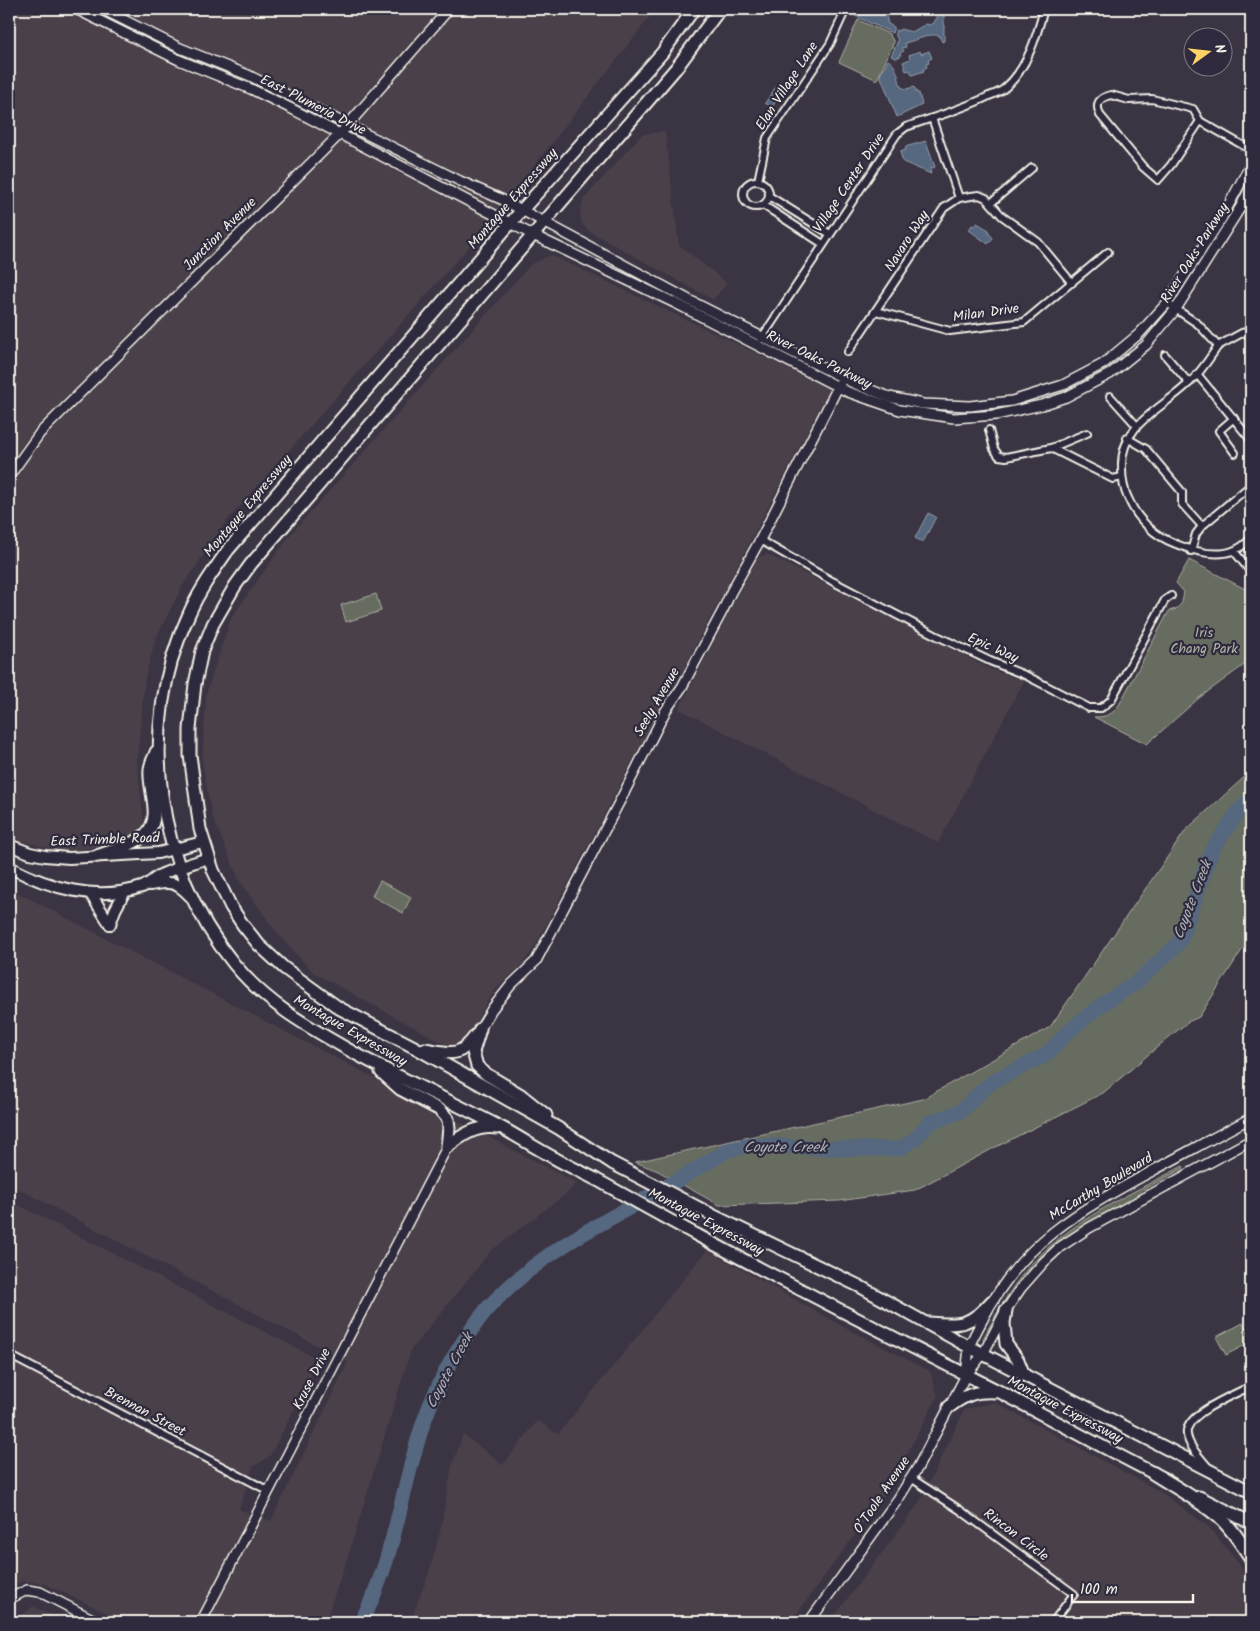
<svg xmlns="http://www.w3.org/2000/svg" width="1260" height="1631" font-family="Kalam,sans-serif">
<rect width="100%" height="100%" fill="#3b3443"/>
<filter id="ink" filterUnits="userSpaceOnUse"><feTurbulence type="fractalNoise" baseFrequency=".02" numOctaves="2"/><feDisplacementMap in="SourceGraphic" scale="10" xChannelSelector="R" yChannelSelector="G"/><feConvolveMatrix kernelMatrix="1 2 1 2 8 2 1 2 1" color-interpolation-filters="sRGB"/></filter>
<g filter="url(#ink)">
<!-- built -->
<g fill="#493f4a">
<path d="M9 9H656L490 223 226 522 182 587 156 638 145 678 137 760 144 823 130 841 85 849 60 851 9 838Z"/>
<path d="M665 131 679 245 727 283 713 300 587 230 582 224 580 216 581 207 584 199 642 134Z"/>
<path d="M551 255 830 388 681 674 664 701 534 948 521 966 497 988 486 1004 468 1037 462 1044 454 1049 314 973 279 936 239 880 212 816 202 762 206 694 231 618 290 535 531 264Z"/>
<path d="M765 555H769L990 669 1024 681 938 843 679 709 756 560 760 556Z"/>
<path d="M9 888 577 1183 566 1194 491 1251 411 1350 349 1553 326 1620 323 1622H126L45 1584 23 1581 9 1587V1200L320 1360 270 1456 253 1467 239 1509 271 1521 348 1362 9 1184Z"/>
<path d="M707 1250 846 1328 930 1371 938 1396 887 1491 791 1622H410L429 1572 440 1532 452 1465 463 1434 503 1465 538 1420 558 1434Z"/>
<path d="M995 1402 1161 1492 1209 1527 1240 1565 1251 1594V1622H830L919 1503 965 1409Z"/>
<path d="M33 1606 66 1622H14Z"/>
</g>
<!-- green -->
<g fill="#666c5e" stroke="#adaea3">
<path d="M858 20 889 34 894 42 877 80 839 62Z"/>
<path d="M1189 560 1251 592V660L1199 698 1147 744 1094 717C1106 717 1112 715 1119 705L1169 611 1176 609 1182 603 1184 592 1176 583Z"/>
<path d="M376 594 381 611 346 622 341 605Z"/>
<path d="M1251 771V940L1242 950 1199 1017 1188 1022 1168 1038 1103 1093 992 1149 915 1190 839 1201 719 1205 658 1171 635 1162 923 1099 1050 1027 1186 830Z"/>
<path d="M380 881 411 897 403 913 372 896Z"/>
<path d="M1183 1166 1184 1168 1144 1189 1127 1203 1081 1228 1052 1250 1016 1287 985 1339H983C996 1314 1009 1290 1028 1268 1069 1221 1128 1195 1183 1166Z"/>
<path d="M1243 1323 1251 1338V1342L1226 1355 1216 1337Z"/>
</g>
<!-- water -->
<g fill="#556780" stroke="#959eaa">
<path d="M857 9H879L886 16 888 24 894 27 892 33 855 16Z"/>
<path d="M940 11 944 12V41L942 42 939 35H931L905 43 906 47 902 48 904 51 900 53 901 56 896 58 891 56 898 41 895 33 896 30 899 31 900 29 912 32 926 24 930 25 934 23Z"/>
<path d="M920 51 921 54 929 51 932 58 928 60 929 63 926 64 927 67 923 69 924 71 912 75 910 70 906 71 903 62 910 59 909 55Z"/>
<path d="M888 60C897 65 898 77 901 87L906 89 914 87 917 93H919L922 105 897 117 880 75Z"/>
<path d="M780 81 787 86 772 107 765 103Z"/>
<path d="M926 141 935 167 930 169 931 174 903 162 900 152 906 150 905 147Z"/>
<path d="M977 223 989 230 988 232 993 238 988 244 969 230 972 225 975 226Z"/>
<path d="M928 513 936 517 923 542 915 538Z"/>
</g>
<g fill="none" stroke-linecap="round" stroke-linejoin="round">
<!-- river -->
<path stroke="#556780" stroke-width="15" d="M361 1622C395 1559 401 1488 424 1421 438 1382 460 1342 487 1309 493 1302 501 1295 508 1288 546 1253 583 1233 627 1209 661 1190 695 1170 728 1150L751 1145 855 1149H896L901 1148 915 1139 929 1123 961 1111 979 1093 995 1080 1046 1055 1068 1032 1097 1008 1138 981 1177 945 1181 939 1212 850 1238 812 1251 799"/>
<!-- minor casing -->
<g stroke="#f4f1e8" stroke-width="10">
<g id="minor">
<path d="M1111 95 1129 100 1152 99 1193 109 1200 121 1171 165 1158 180 1143 167 1100 115C1095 103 1099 98 1111 95Z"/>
<path d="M932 118 959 198"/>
<path d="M1200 121 1251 150"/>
<path d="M758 181 767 138 830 44 846 9"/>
<circle cx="756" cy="194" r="13"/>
<path d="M769 196 830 234"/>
<path d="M991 203 1032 168"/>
<path d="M763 205 823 244"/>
<path d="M1167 303 1198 324 1218 346"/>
<path d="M876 311 950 331 1024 322 1108 252"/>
<path d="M761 339 897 134 906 127C934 117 963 109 989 96 995 94 1002 91 1006 87 1027 69 1037 35 1044 9"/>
<path d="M1218 346C1209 359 1201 372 1190 382 1163 409 1120 423 1122 468 1122 479 1123 488 1128 498 1137 519 1154 536 1176 544 1193 551 1217 558 1235 550 1241 548 1246 543 1251 539"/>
<path d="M1218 346 1242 333 1251 331"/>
<path d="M848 352 944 208 959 198 971 196 979 195 986 198 1002 216 1038 242 1072 283"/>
<path d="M1165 355 1189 383"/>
<path d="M1197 374 1251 440"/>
<path d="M1110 396 1137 426"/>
<path d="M1234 418 1219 431 1235 453"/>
<path d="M989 430 994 449 999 456 1006 457 1051 448 1087 433"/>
<path d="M1127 438 1146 449 1182 492V504L1202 526"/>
<path d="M1051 448 1113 479 1122 477"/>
<path d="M760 540 832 581 935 635 990 661 1027 676 1089 708H1101L1111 700 1165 600 1171 596"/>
<path d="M1191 551 1196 534 1202 526 1251 485"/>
<path d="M1234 551 1251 572"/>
<path d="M9 1355 269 1491"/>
<path d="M1208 1467C1200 1457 1189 1447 1187 1435 1183 1414 1236 1394 1251 1386"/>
<path d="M911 1478 960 1510 1074 1594 1053 1622"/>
</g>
</g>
<!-- tertiary casing -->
<g stroke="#f4f1e8" stroke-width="12">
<g id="tertiary">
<path d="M76 9 179 60 251 89 290 108 533 235 677 304 848 392 900 410 954 418 996 415 1042 405 1066 397 1110 374 1146 345 1176 309 1240 208 1251 186"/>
<path d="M102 9 180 48 248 75 460 181 503 200 691 301 853 383 889 397 923 404 970 406 1012 401 1063 385 1103 364 1139 334 1167 303 1221 219 1251 164"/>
<path d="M480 1029 492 1009 511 985 536 961 623 795 666 710 682 687 723 610 731 592 760 540 840 383"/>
<path d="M9 1599 27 1590 40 1592 98 1622"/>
<path d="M201 1622 447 1147"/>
<path d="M809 1622 898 1499 918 1467 966 1375"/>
</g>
</g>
<!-- secondary casing -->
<g stroke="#f4f1e8" stroke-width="12">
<g id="secondary">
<path d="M9 476 40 433 340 134 449 9"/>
<path d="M967 1374 983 1354 1006 1310 1021 1288 1044 1262 1060 1247 1089 1228 1251 1140"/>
<path d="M966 1375C967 1366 968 1357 969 1348 972 1338 979 1327 984 1317 1023 1240 1081 1210 1154 1170 1186 1153 1218 1135 1251 1118"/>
</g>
</g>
<!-- primary casing -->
<g stroke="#f4f1e8" stroke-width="14">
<g id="primary">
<path d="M9 845 30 853 45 856 69 858 158 853 203 842"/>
<path d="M9 867C50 888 95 902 142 887 150 884 156 876 165 873 178 867 194 863 208 858"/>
<path d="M150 885C170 882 175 880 190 896"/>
<path d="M90 893 110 924"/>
<path d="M110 924 115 910 125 891"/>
</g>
</g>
<!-- trunk casing -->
<g stroke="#f4f1e8" stroke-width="15">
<g id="trunk">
<path d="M694 9 662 53 522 210 228 550C214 570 199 591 189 614 136 727 155 867 234 964 266 1003 305 1025 349 1050 399 1078 453 1102 504 1129 522 1139 539 1150 556 1159 570 1167 584 1173 597 1180 630 1198 663 1217 697 1235 797 1289 899 1340 1000 1392 1054 1420 1107 1450 1161 1477"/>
<path d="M720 9 677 67 251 564 235 586 213 624 202 651 195 684 190 729V755L200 829 213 870 231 907 243 925 259 945 284 968 339 1008 416 1048 558 1128 612 1163 714 1216 859 1286 960 1342 1251 1492"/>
<path d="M97 856C113 850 134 845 146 834 163 817 148 790 150 770 150 764 154 758 156 752"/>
<path d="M480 1029 473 1052 477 1066 486 1074 521 1095 546 1115"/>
<path d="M425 1049C450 1053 459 1059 476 1035"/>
<path d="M381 1072 400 1089 440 1110 448 1119 449 1128 447 1147"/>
<path d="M447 1147C462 1135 477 1125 497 1128"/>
<path d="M1006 1310 1004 1323 1006 1344 1018 1360 1024 1375"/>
<path d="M929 1323C961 1326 971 1325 992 1301"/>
<path d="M949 1407C965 1395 975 1391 995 1392"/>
<path d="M1199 1497 1251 1523"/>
</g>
</g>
<!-- motorway casing -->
<g stroke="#f4f1e8" stroke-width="16">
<path id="motorway" d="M1153 1473C1175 1487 1198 1499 1218 1516 1231 1527 1241 1543 1251 1558"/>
</g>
<!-- minor -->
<use href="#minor" stroke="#2f2a3d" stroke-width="6"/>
<!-- tertiary -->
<use href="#tertiary" stroke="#2f2a3d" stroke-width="9"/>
<!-- secondary -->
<use href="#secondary" stroke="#2f2a3d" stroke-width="9"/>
<!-- primary -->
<use href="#primary" stroke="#2f2a3d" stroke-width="10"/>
<!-- trunk -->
<use href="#trunk" stroke="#2f2a3d" stroke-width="11"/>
<!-- motorway -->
<use href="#motorway" stroke="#2f2a3d" stroke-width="12"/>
</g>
</g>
<g text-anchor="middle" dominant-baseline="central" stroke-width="4.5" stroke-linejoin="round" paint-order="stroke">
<!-- street labels -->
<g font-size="14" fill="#f4f1e8" stroke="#2f2a3d">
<text transform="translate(787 86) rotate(-57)">Elan Village Lane</text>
<text transform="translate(313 105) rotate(27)">East Plumeria Drive</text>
<text transform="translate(849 183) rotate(-56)">Village Center Drive</text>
<text transform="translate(513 199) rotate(-49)">Montague Expressway</text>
<text transform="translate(220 234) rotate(-45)">Junction Avenue</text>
<text transform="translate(907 241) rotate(-57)">Navaro Way</text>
<text transform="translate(1195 253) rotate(-58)">River Oaks Parkway</text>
<text transform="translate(986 313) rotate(-8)">Milan Drive</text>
<text transform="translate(819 360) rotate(26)">River Oaks Parkway</text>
<text transform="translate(248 506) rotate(-50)">Montague Expressway</text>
<text transform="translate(993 648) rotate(24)">Epic Way</text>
<text transform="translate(657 702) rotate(-60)">Seely Avenue</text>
<text transform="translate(105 840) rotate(-2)">East Trimble Road</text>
<text transform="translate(350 1031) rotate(30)">Montague Expressway</text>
<text transform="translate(1101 1187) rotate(-31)">McCarthy Boulevard</text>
<text transform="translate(706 1222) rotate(28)">Montague Expressway</text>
<text transform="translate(312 1379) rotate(-63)">Kruse Drive</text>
<text transform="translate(1065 1410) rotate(28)">Montague Expressway</text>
<text transform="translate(145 1412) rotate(28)">Brennan Street</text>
<text transform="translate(882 1495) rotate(-56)">O’Toole Avenue</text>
<text transform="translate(1016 1535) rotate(37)">Rincon Circle</text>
</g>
<!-- park labels -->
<g font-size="14" fill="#b4b5aa" stroke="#2f2a3d">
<text x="1204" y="633">Iris<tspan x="1204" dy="16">Chang Park</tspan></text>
</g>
<!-- water labels -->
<g font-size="15" font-style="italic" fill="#acb3b9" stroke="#2f2a3d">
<text transform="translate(1193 900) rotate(-69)">Coyote Creek</text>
<text x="785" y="1148">Coyote Creek</text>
<text transform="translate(450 1371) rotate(-62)">Coyote Creek</text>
</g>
</g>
<!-- margin -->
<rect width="1260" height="1631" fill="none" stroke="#2f2a3d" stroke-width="30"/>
<rect x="15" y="15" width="1230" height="1601" fill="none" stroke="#f4f1e8" stroke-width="2" filter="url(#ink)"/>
<!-- north arrow -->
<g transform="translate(1208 52) rotate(75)"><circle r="24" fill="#2f2a3d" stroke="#7e7a81"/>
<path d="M0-4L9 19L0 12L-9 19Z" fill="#ffd166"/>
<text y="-8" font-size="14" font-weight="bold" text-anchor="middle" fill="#f4f1e8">N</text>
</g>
<!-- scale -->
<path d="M1072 1594v8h121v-8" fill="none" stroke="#f4f1e8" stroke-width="2.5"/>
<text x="1080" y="1594" font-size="15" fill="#f4f1e8" stroke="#2f2a3d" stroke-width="4" paint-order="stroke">100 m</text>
</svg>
